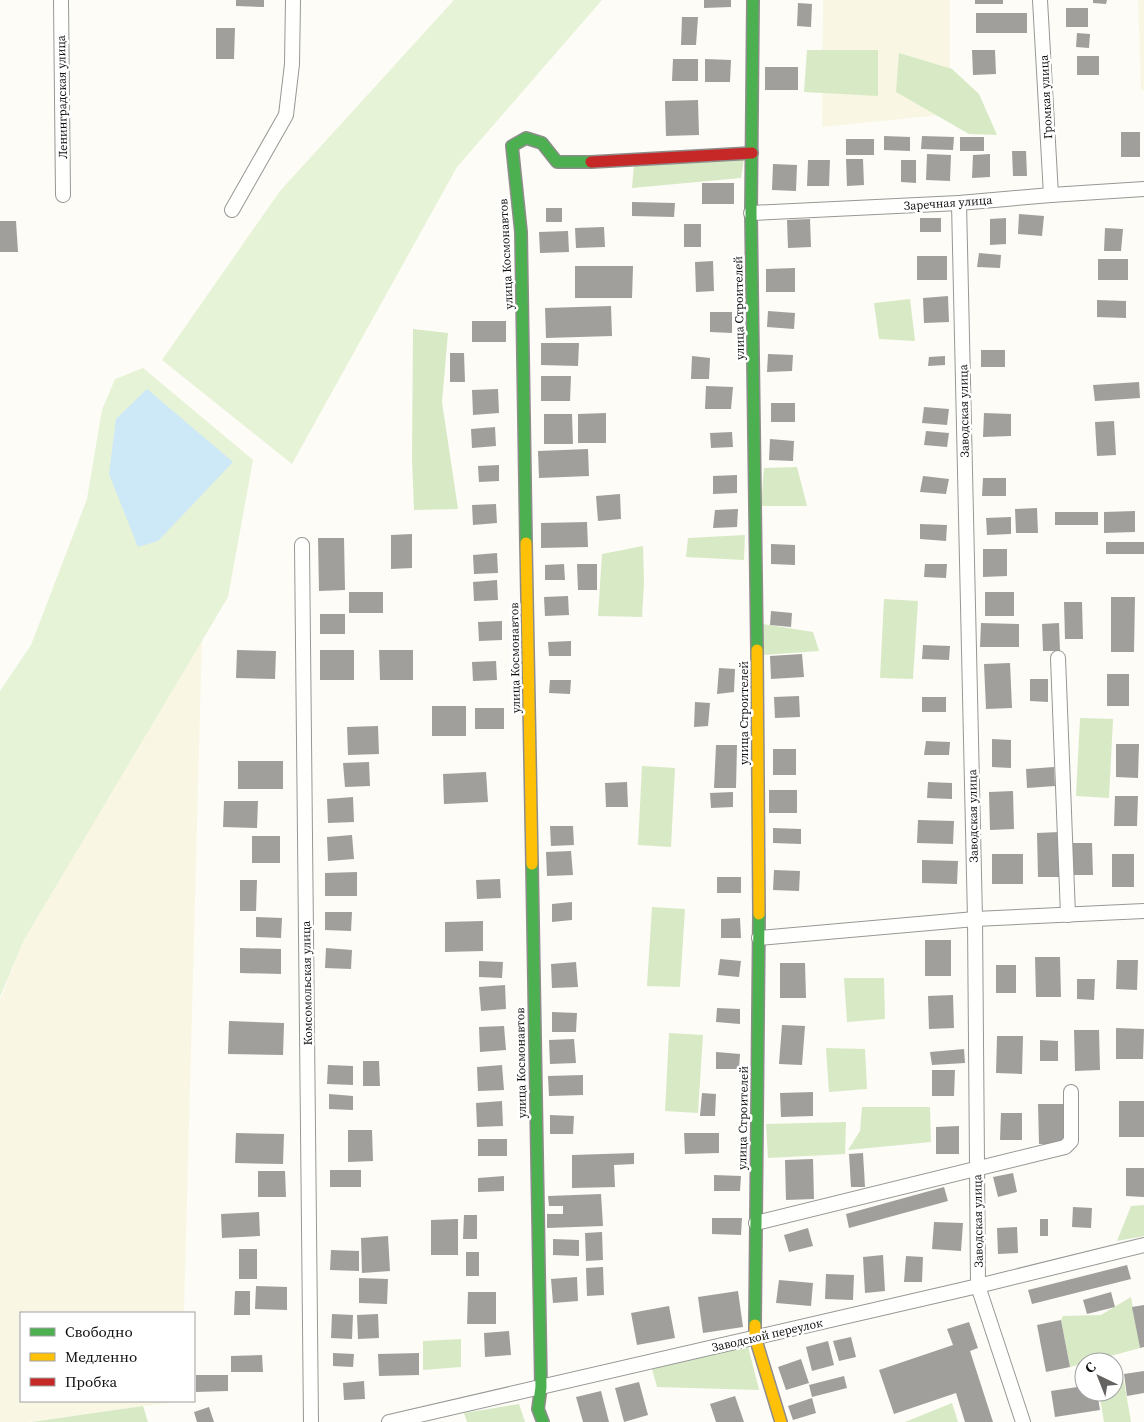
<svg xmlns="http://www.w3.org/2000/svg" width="1144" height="1422" font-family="'Source Serif 4',serif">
<rect width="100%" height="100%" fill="#fdfcf7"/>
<!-- farmland -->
<g fill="#f9f7e4">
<path d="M823 0H950V114L822 127Z"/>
<path d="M1138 0H1144V90H1141Z"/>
<path d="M202 640 184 1313H21V1401H181L28 1422H0V1000L24 940Z"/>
</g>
<!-- green -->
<g fill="#e7f3d7">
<path d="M454 0H602L457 167 292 464 162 360 280 191Z"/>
<path d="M143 368 253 460 228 597 24 940 0 997V691L31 645 87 499 102 410 115 379Z"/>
</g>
<!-- forest -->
<g fill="#d8eac5">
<path d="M807 50H878V96L804 92Z"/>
<path d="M899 53 952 69 979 94 997 135 969 134 896 92Z"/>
<path d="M744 158 741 178 632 188 634 165Z"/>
<path d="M910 299 915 341 879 339 874 303Z"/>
<path d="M413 329 448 333 442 402 458 509 414 510 412 459Z"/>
<path d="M797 467 807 506H761L764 468Z"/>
<path d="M745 535 744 560 686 557 688 538Z"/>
<path d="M643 546 644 582 642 617 598 616 602 554Z"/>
<path d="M884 599 918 601 913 679 880 678Z"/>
<path d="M763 624 813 632 819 651 763 655Z"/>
<path d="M1080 718 1113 719 1109 798 1076 796Z"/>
<path d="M642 766 675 768 671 847 638 845Z"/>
<path d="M652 907 685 909 680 987 647 986Z"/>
<path d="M844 978H884L885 1019 847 1022Z"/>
<path d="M669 1033 703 1035 698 1113 665 1111Z"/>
<path d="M826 1048 865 1049 867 1089 829 1092Z"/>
<path d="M862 1107H930L931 1142 848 1150 860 1131Z"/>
<path d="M846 1122 845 1154 768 1158 766 1124Z"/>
<path d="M1144 1205V1236L1117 1241 1131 1206Z"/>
<path d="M1131 1297 1140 1348 1070 1367 1061 1320 1063 1316 1101 1315Z"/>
<path d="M461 1339V1367L423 1370V1341Z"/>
<path d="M748 1346 759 1390 657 1387 652 1369Z"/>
<path d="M1114 1370H1122L1131 1422H1104L1099 1392H1114Z"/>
<path d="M952 1403 958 1422H905Z"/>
<path d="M519 1404 525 1422H467L464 1413Z"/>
<path d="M143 1406 148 1422H31Z"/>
</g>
<!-- water -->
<path fill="#cde8f7" d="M147 389 233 462 158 541 138 547 109 474 116 419Z"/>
<!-- building -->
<g fill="#a19f9c">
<path d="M236 0H264V7L236 6Z"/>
<path d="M704 0H731V7L704 8Z"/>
<rect x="975" y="0" width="28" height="4"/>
<path d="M1093 0H1107L1106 4 1093 3Z"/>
<path d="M798 3 812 4 811 27 797 26Z"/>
<rect x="1066" y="8" width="22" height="19"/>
<rect x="976" y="13" width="51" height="20"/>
<path d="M682 17H698L696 45H681Z"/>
<path d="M216 28H235L234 59H216Z"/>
<path d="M1077 33 1090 34 1089 48 1076 47Z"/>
<path d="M972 50H995L996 74 973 75Z"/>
<rect x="1077" y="56" width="22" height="19"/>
<path d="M673 59H698V81H672Z"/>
<path d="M705 59 731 60 730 82H705Z"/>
<rect x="765" y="67" width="33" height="23"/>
<path d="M698 100 699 135 666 136 665 101Z"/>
<rect x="1121" y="132" width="19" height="25"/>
<path d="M884 136 910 137V151L884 150Z"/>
<path d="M922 136 954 137 953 150 921 149Z"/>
<rect x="960" y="137" width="24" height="14"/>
<rect x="846" y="139" width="28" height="16"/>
<path d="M1012 151H1026L1027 176H1013Z"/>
<path d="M927 154 951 155 950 181 926 180Z"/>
<path d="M990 154V177L972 178 973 155Z"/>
<path d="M846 159H863L864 185 847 186Z"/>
<path d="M808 160H830L829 186H807Z"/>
<path d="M901 160H916V183L901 182Z"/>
<path d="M773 164 797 165 796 191 772 190Z"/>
<rect x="702" y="183" width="32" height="21"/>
<path d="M632 202 675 203 674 217 632 216Z"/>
<rect x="546" y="208" width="16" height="14"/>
<path d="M1019 214 1044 216 1042 236 1018 234Z"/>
<rect x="920" y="218" width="21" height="14"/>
<path d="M1006 218V244L990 245V219Z"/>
<path d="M810 219 811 247 788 248 787 220Z"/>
<path d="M0 221H16L18 252H0Z"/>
<rect x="684" y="224" width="17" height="23"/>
<path d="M604 227 605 247 576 248 575 228Z"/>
<path d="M1105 228 1123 229 1121 251H1104Z"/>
<path d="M568 231 569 252 540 253 539 232Z"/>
<path d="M979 253 1001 255 1000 268 977 267Z"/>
<rect x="917" y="256" width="30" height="24"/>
<rect x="1098" y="259" width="30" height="21"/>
<path d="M713 261 714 291 696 292 695 262Z"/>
<path d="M575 266H633L632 298H575Z"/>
<path d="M795 268V292H766V269Z"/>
<path d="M948 296 949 322 924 323 923 298Z"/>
<path d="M1097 300 1126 301V318L1097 317Z"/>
<path d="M611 306 612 336 546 338 545 308Z"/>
<path d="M768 311 795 313 794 329 767 327Z"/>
<path d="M710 312H732V333L710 332Z"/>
<rect x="472" y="321" width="34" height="21"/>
<path d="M541 343H579L578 366 541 365Z"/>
<rect x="981" y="350" width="24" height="17"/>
<path d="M450 353H464L465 382H450Z"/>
<path d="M768 354 793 355 792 371 767 372Z"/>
<path d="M692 356 710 358 709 379H691Z"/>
<path d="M945 356V365L928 366 929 357Z"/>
<path d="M541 376H571L570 401H541Z"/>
<path d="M1139 382 1140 398 1095 401 1093 385Z"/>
<path d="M706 386 733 387 731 409H705Z"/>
<path d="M498 389 499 413 473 415 472 390Z"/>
<rect x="771" y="403" width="24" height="19"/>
<path d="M924 407 949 409 947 425 922 423Z"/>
<path d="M606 413V443H578V414Z"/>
<path d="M984 413 1011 414V436L983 437Z"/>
<path d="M544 414H572L573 444H544Z"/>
<path d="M1114 421 1116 455 1097 456 1095 422Z"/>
<path d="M495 427 496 446 472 448 471 429Z"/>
<path d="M926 431 949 433 947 447 924 445Z"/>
<path d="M732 432 733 447 711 448 710 433Z"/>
<path d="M770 439 794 441 793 461 769 460Z"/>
<path d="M588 449 589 476 539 478 538 451Z"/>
<path d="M499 465V481L479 482 478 466Z"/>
<path d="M737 475V493L713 494V476Z"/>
<path d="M923 476 949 479 946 494 920 492Z"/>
<path d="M983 478H1006V496H982Z"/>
<path d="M620 494 621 519 598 521 596 496Z"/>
<path d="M496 504 497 523 473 525 472 505Z"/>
<path d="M1037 508 1038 533H1016L1015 509Z"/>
<path d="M738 509 737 527 713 528 715 510Z"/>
<path d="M1135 511V532L1104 533V512Z"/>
<rect x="1055" y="512" width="43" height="13"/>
<path d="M1011 517V534L987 535 986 518Z"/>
<path d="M587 522 588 547 541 548V523Z"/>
<path d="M920 524 947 525 946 541 920 539Z"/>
<path d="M412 534V568L391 569V535Z"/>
<path d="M318 538H344L345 590 319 591Z"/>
<rect x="1106" y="542" width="38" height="12"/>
<path d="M771 544 795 545V565L771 564Z"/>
<path d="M983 549H1007V576L983 577Z"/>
<path d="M497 553 498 573 474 574 473 555Z"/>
<path d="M564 564 565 580H545V565Z"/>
<path d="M577 564H597V590H578Z"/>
<path d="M925 564H947L946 578 924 577Z"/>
<path d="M497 580 498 600 474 601 473 582Z"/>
<rect x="349" y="592" width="34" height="21"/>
<rect x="985" y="592" width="29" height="24"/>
<path d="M568 596 569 615 545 616 544 597Z"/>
<path d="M1111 597H1135L1134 652H1111Z"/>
<path d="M1064 602H1082L1083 639H1065Z"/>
<path d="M771 611 792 613 791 627 770 625Z"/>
<rect x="320" y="614" width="25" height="20"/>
<path d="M502 621V640L479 641 478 622Z"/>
<path d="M981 623 1019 624V647H980Z"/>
<path d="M1059 623 1060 651H1043L1042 624Z"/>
<path d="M571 641V656H549L548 642Z"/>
<path d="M923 645 950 646 949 660 922 659Z"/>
<path d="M237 650 276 651 275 679 236 678Z"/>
<rect x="320" y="650" width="34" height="30"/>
<path d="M379 650H413V680H380Z"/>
<path d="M802 654 804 677 771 679 770 656Z"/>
<path d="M496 661 497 680 473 681 472 662Z"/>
<path d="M1010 663 1012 708 986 709 984 664Z"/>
<path d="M719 668 735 669 734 692 717 694Z"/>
<rect x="1107" y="674" width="22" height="32"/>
<path d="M1030 679H1048V702L1030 701Z"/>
<path d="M550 680H571L570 694 549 693Z"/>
<path d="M799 696 800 717 775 718 774 697Z"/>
<rect x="922" y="697" width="24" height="15"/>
<path d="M695 702 710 703 708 726 694 727Z"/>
<rect x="432" y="706" width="34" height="30"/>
<rect x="475" y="708" width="29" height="21"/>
<path d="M378 726 379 754 348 755 347 727Z"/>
<path d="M992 739 1011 740V768L992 767Z"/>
<path d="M926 741 950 742 949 755H924Z"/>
<path d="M1116 744H1139L1138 778 1116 777Z"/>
<path d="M716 745H737L736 788H714Z"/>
<rect x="773" y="749" width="23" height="26"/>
<rect x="238" y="761" width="45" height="28"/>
<path d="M369 762 370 786 345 787 343 763Z"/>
<path d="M1054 767 1055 786 1027 788 1026 769Z"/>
<path d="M486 772 488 802 444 804 443 774Z"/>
<path d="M627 782 628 807H606L605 783Z"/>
<path d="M928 782 952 783V799L927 798Z"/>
<rect x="769" y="790" width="28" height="23"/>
<path d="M1013 791 1014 829 990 830 989 792Z"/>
<path d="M733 792V807L711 808 710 793Z"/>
<path d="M1115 796H1138L1137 826H1114Z"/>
<path d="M353 797 354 822 328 823 327 799Z"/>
<path d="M224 801H258L257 828 223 827Z"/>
<path d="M918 820 954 821 953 844 917 843Z"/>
<path d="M550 826H573L574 845 551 846Z"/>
<path d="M773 828 801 829V844L773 843Z"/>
<path d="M1059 832 1060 877H1038L1037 833Z"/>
<path d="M352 835 354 859 328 861 327 837Z"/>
<rect x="252" y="836" width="28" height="27"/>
<path d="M1071 843H1092L1093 875H1071Z"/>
<path d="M571 851 573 875 547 876 546 852Z"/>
<rect x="992" y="854" width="31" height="30"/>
<rect x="1112" y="854" width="22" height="33"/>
<path d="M922 860 958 861 957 884 922 883Z"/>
<path d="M774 870 800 871 799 891 773 890Z"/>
<path d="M357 872V896H325V873Z"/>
<rect x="717" y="877" width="24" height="16"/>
<path d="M500 879 501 898 477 899 476 880Z"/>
<path d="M240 880H257L256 911H240Z"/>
<path d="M572 902V920L552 922V904Z"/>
<path d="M325 912H352L351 931 325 930Z"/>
<path d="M256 917 282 918 281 938 256 937Z"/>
<path d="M740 918 741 938H721V919Z"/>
<path d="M483 921V951L445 952V922Z"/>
<rect x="925" y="940" width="26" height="36"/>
<path d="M240 948 281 949V974L240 973Z"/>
<path d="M326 948 352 950 351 969 325 968Z"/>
<path d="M1035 957H1060L1061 997H1036Z"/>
<path d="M720 959 741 961 739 977 718 975Z"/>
<path d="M1117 960H1138L1137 990 1116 989Z"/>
<path d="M479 961 503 962 502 978 479 977Z"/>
<path d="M576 962 578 987 552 988 551 964Z"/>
<path d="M780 963H805L806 998H780Z"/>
<rect x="996" y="965" width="20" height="28"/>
<path d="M1077 979H1095L1094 1000 1077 999Z"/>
<path d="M505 985 506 1009 481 1011 479 987Z"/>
<path d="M953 995 954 1028 929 1029 928 996Z"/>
<path d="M717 1008 740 1009V1024L716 1022Z"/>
<path d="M552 1012 577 1013 576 1032H552Z"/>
<path d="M229 1021 284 1023 283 1055 228 1054Z"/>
<path d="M782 1025 805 1026 802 1065 779 1064Z"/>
<path d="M504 1026 506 1050 480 1052 479 1027Z"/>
<path d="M1116 1028 1144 1029 1143 1059H1116Z"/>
<path d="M1074 1030H1099L1100 1070 1075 1071Z"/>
<path d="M997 1036H1023L1022 1074 996 1073Z"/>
<path d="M574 1039 576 1063 550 1064 549 1040Z"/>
<path d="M1040 1040 1058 1041V1061H1040Z"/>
<path d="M964 1049 965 1063 932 1065 930 1052Z"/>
<path d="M716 1052 740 1054 739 1069H716Z"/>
<path d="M363 1061H379L380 1086H363Z"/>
<path d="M328 1065 353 1066V1085L327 1084Z"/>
<path d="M502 1065 504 1090 478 1091 477 1067Z"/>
<path d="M932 1070H955L954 1096H932Z"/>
<path d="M583 1075V1095L549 1096 548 1076Z"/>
<path d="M813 1092V1116L781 1117 780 1093Z"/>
<path d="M702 1093 716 1094 715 1116H700Z"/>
<path d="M329 1094 353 1096V1110L329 1109Z"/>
<path d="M502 1101 503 1126 477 1127 476 1103Z"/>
<rect x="1119" y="1101" width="25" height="36"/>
<path d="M1038 1104H1063L1064 1144H1039Z"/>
<path d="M1001 1113H1022V1140H1000Z"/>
<path d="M550 1115 574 1116 573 1134H550Z"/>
<path d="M959 1126V1154H936V1127Z"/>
<path d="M348 1130H372L373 1161 348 1162Z"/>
<path d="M236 1133 284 1134 283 1164 235 1163Z"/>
<path d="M684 1133H719V1153L685 1154Z"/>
<rect x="478" y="1139" width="29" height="17"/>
<path d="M634 1153V1164L614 1165 615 1187 572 1188V1155Z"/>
<path d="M863 1153 865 1187H851L849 1154Z"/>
<path d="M813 1159 814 1199 786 1200 785 1160Z"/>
<path d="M1126 1168H1144V1197L1126 1196Z"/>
<rect x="330" y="1170" width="31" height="17"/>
<path d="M258 1171H285L286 1197H258Z"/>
<path d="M1013 1173 1017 1192 998 1197 993 1177Z"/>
<path d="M714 1175 741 1176 740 1191H714Z"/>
<path d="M504 1176V1191L478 1192V1178Z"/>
<path d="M944 1187 948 1201 849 1228 846 1214Z"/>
<path d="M601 1194 603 1226 547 1228V1214H563V1206H549L548 1196Z"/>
<path d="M1073 1207 1092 1208 1091 1228 1072 1227Z"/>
<path d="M259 1212 260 1236 222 1238 221 1214Z"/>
<path d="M464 1215H477V1239H463Z"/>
<path d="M712 1218H742L741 1235 712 1234Z"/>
<path d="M458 1219V1255H431V1220Z"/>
<rect x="1040" y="1219" width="8" height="17"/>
<path d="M934 1222 963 1223 961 1251 932 1249Z"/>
<path d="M1017 1227 1018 1253 998 1254 997 1228Z"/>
<path d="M808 1228 813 1246 789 1252 784 1235Z"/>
<path d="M602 1232 603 1260 586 1261 585 1233Z"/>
<path d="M388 1236 390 1271 362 1273 361 1238Z"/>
<path d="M553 1239 579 1240V1256L553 1255Z"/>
<rect x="239" y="1249" width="18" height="30"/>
<path d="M331 1250 359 1251V1271L330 1270Z"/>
<rect x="466" y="1252" width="13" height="24"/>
<path d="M883 1255 885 1291 865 1293 863 1257Z"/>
<path d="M906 1256 923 1257 922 1282H904Z"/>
<path d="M1127 1265 1131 1279 1032 1304 1028 1290Z"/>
<path d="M603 1267 604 1295 587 1296 586 1268Z"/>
<path d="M826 1274 854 1275 853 1300 825 1299Z"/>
<path d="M577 1277 578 1301 553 1303 551 1279Z"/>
<path d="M359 1278 388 1279 387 1304 359 1303Z"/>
<path d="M779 1280 813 1283 811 1306 776 1303Z"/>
<path d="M256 1286 287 1287V1310L255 1309Z"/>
<path d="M235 1291H250V1315H234Z"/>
<path d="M738 1291 743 1327 703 1333 698 1297Z"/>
<path d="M468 1292H496V1324H467Z"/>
<path d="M1111 1292 1115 1307 1087 1314 1083 1300Z"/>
<path d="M1144 1305V1347L1140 1348 1132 1307Z"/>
<path d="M669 1306 675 1338 637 1345 631 1313Z"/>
<path d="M332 1314 353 1315 352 1339 331 1338Z"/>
<path d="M378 1314 379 1338 358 1339 357 1315Z"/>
<path d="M1061 1320 1070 1367 1046 1372 1037 1325Z"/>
<path d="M969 1322 978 1348 970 1351 993 1422H965L956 1393 894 1414 879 1370 953 1345 947 1329Z"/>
<path d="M509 1331 511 1355 485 1357 484 1333Z"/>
<path d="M851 1337 856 1357 839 1361 833 1341Z"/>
<path d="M828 1341 834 1365 812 1371 806 1347Z"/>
<path d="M333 1353 354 1354 353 1367 333 1366Z"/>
<path d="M419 1353V1375L379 1376 378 1354Z"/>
<path d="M262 1355 263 1372H231V1356Z"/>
<path d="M801 1359 809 1383 786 1390 778 1367Z"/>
<path d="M1144 1371V1393L1127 1396 1124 1374Z"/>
<path d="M196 1375H228V1391L196 1392Z"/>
<path d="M844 1376 847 1388 812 1397 809 1385Z"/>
<path d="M364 1381 365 1399 344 1400 343 1383Z"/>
<path d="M639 1382 648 1415 624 1422 615 1388Z"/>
<path d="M1084 1386V1392H1097L1100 1410 1055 1417 1051 1391Z"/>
<path d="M601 1391 609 1422H583L576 1397Z"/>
<path d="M735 1396 744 1422H716L710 1404Z"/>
<path d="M812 1398 816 1413 793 1420 788 1406Z"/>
<path d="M209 1407 214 1422H197L194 1412Z"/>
</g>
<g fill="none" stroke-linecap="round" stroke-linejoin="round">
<!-- street casing -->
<g stroke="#979795" stroke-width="16">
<g id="street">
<path d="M61 0 63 195"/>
<path d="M1040 0 1051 195"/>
<path d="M959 203 975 919 978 1286 1023 1422"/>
<path d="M232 210 286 115 292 64 293 0"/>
<path d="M751 213 959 203 1051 195 1144 189"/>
<path d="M302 545 311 1422"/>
<path d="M1058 658 1068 915"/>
<path d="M759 938 975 919 1144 911"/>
<path d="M756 1223 1065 1147 1071 1141V1092"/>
<path d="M389 1422 978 1286 1144 1245"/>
</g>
</g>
<!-- fast casing -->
<g stroke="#8e8d8b" stroke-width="14">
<g id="fast">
<path d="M753 0 751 213 757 650"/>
<path d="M526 543 521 232 512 146 526 138 542 143 557 162H591"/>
<path d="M532 864 541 1387 538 1409 543 1422"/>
<path d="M755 1325 759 914"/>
</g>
</g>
<!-- slow casing -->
<g stroke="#8e8d8b" stroke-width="14">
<g id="slow">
<path d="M526 543 532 864"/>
<path d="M757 650 759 914"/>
<path d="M755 1325V1337L781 1422"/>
</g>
</g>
<!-- jam casing -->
<g stroke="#8e8d8b" stroke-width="14">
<path id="jam" d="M591 162 752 153"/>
</g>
<!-- street -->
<use href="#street" stroke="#fffffe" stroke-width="14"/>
<!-- fast -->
<use href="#fast" stroke="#4caf50" stroke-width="11"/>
<!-- slow -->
<use href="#slow" stroke="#ffc107" stroke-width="11"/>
<!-- jam -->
<use href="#jam" stroke="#c62828" stroke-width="11"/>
</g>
<g text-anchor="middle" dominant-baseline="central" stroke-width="5" stroke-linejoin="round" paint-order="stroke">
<!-- street labels -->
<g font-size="12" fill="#111" stroke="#fff">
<text transform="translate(62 97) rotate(-91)">Ленинградская улица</text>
<text transform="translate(1046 97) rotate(-93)">Громкая улица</text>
<text transform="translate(948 203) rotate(-4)">Заречная улица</text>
<text transform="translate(506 254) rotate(-93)">улица Космонавтов</text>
<text transform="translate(739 308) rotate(-91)">улица Строителей</text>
<text transform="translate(964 411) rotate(-91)">Заводская улица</text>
<text transform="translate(515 658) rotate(-91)">улица Космонавтов</text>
<text transform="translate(744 713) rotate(-90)">улица Строителей</text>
<text transform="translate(973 816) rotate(-91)">Заводская улица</text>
<text transform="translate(307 983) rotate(-91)">Комсомольская улица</text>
<text transform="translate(521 1063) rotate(-91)">улица Космонавтов</text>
<text transform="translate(743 1118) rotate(-89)">улица Строителей</text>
<text transform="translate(978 1221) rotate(-91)">Заводская улица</text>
<text transform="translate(767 1335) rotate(-13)">Заводской переулок</text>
</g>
</g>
<!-- legend -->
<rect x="20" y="1312" width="175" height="90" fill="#ffffff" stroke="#a0a0a0"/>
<rect x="30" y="1328" width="25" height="8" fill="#4caf50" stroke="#a0a0a0"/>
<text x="65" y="1337" font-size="15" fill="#111111">Свободно</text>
<rect x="30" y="1353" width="25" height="8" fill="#ffc107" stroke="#a0a0a0"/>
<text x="65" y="1362" font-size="15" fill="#111111">Медленно</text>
<rect x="30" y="1378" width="25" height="8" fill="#c62828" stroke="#a0a0a0"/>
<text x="65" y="1387" font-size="15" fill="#111111">Пробка</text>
<!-- north arrow -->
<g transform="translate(1099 1377) rotate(317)"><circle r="24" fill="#ffffff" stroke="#a0a0a0"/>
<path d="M0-4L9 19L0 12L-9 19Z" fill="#646362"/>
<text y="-8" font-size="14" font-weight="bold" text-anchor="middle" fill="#111111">С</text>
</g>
</svg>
